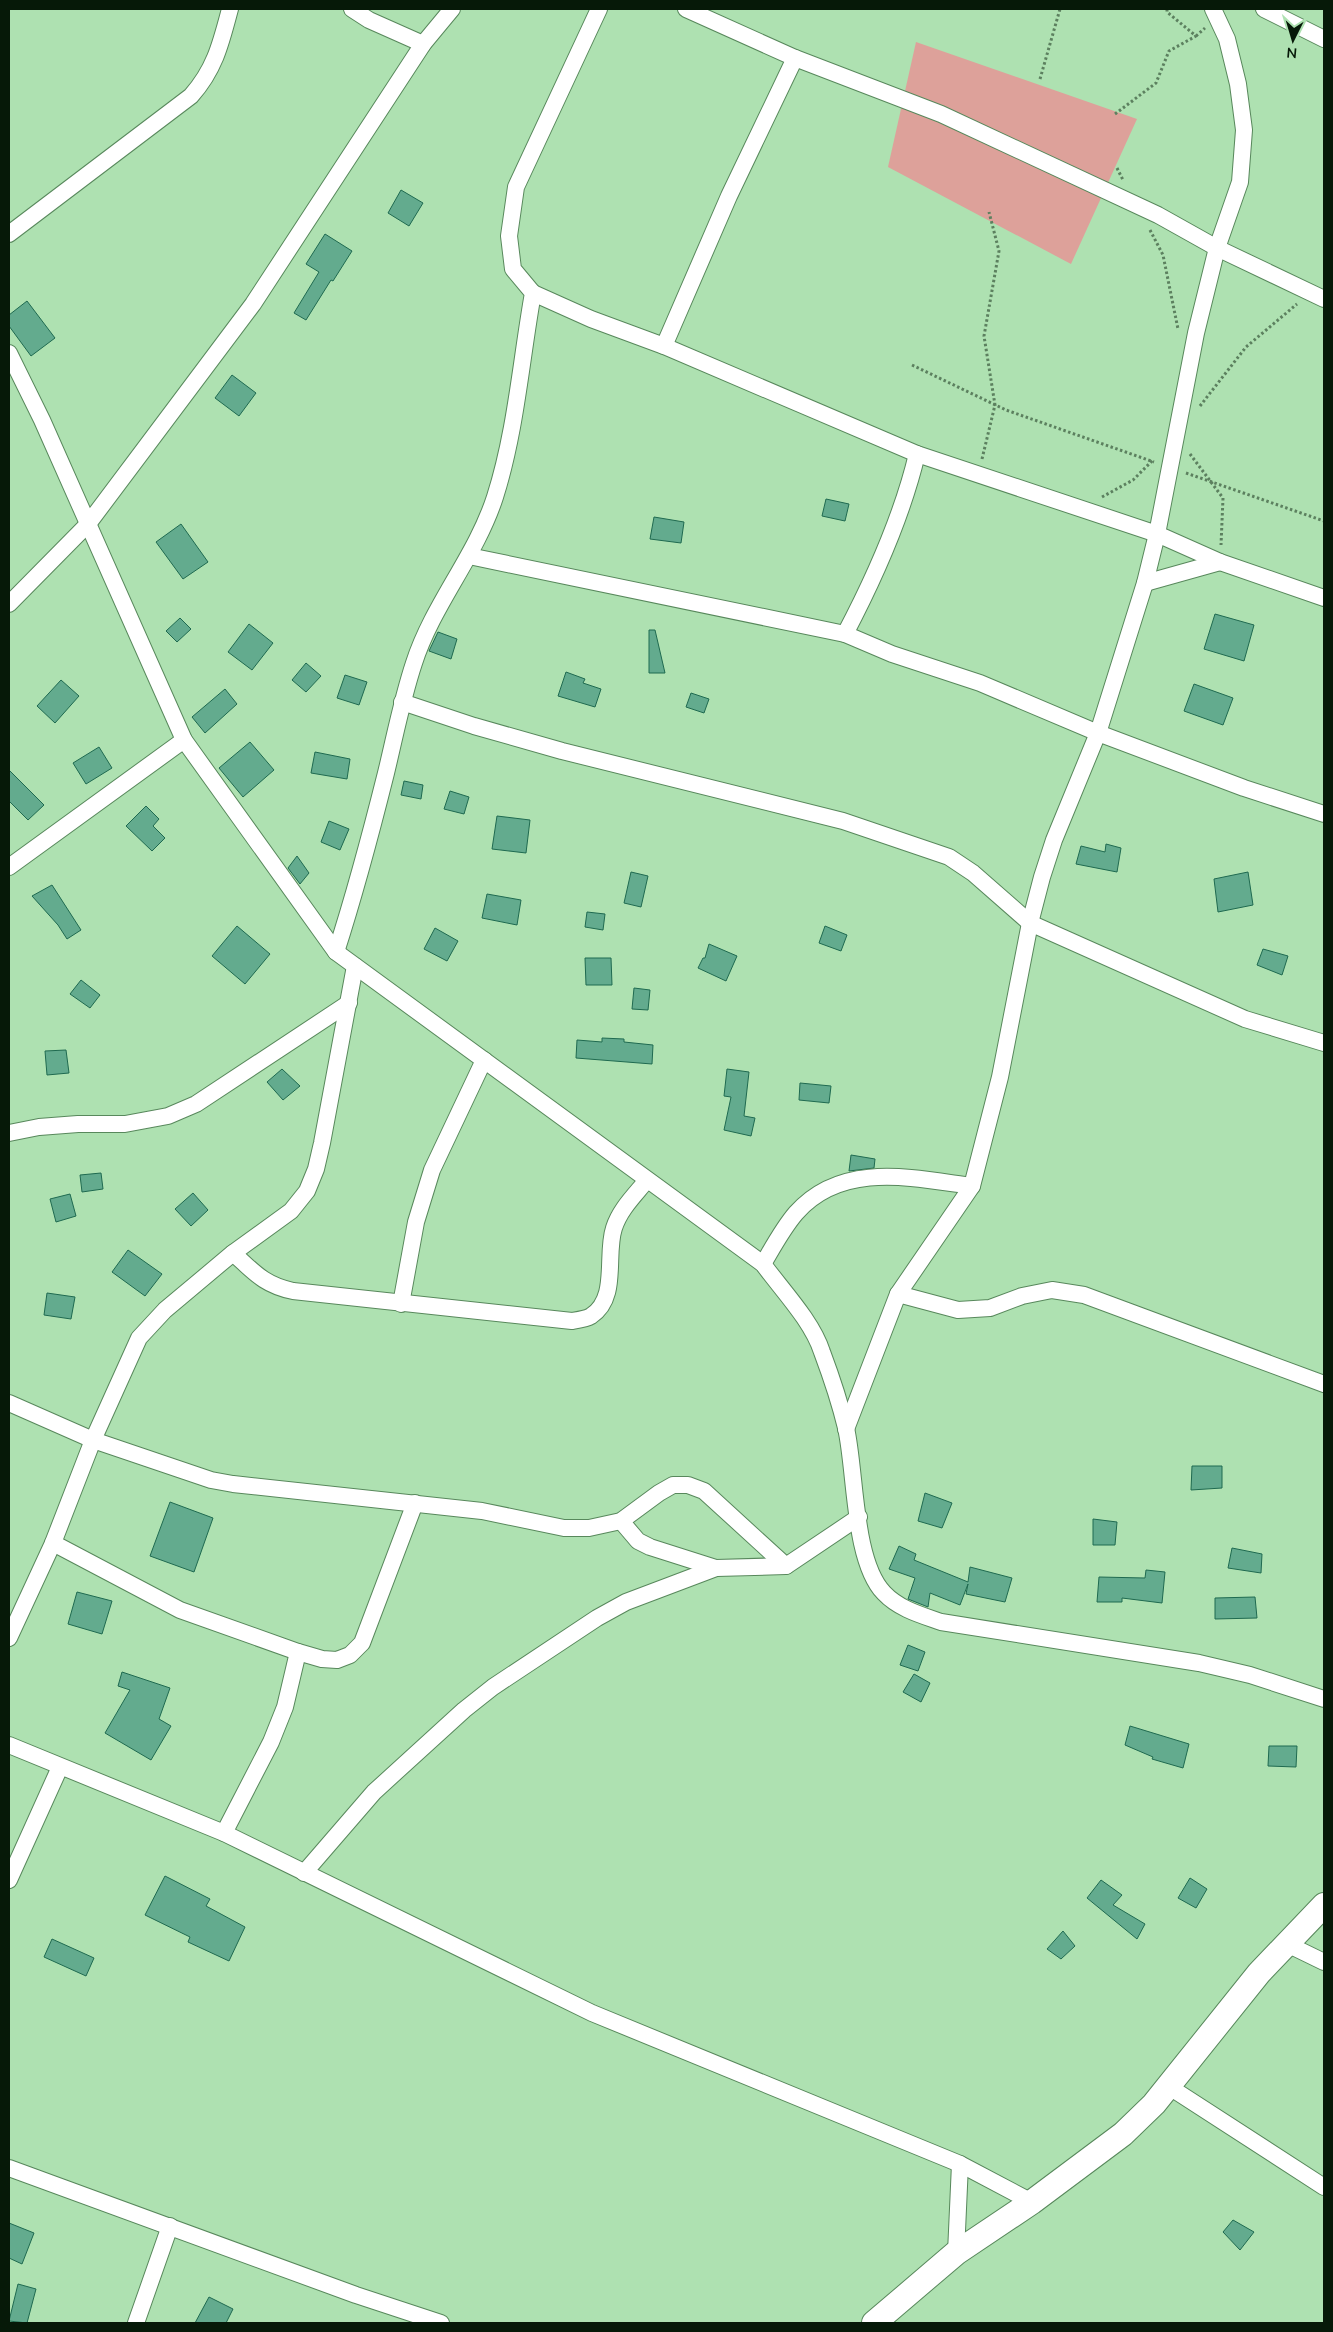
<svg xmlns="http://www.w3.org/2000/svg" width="1333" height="2332" font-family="Mulish,sans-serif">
<rect width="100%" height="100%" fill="#aee1b1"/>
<!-- green -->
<path fill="#dda19a" d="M916 42 1137 119 1071 264 888 167Z"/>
<!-- building -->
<g fill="#63ab8e" stroke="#1f6a50">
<path d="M401 190 423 203 409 226 388 213Z"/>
<path d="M325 234 352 251 333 281 331 280 306 320 294 313 319 272 306 264Z"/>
<path d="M27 301 55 338 31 356 9 326V315Z"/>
<path d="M232 375 256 393 239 416 215 398Z"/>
<path d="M826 499 849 504 845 521 822 516Z"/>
<path d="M654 517 684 522 681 543 650 539Z"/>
<path d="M181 524 208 562 183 579 156 542Z"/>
<path d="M1215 614 1254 625 1244 661 1204 649Z"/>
<path d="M180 618 191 629 177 642 166 631Z"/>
<path d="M249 624 273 643 252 670 228 652Z"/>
<path d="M649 630H655L665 673H649Z"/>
<path d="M438 632 457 639 451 659 429 651Z"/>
<path d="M306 663 321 676 306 692 292 680Z"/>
<path d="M566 672 585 679 583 683 601 689 595 707 558 696Z"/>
<path d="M345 675 367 682 359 705 337 698Z"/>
<path d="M61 680 79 696 55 723 37 706Z"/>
<path d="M1194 684 1233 698 1223 725 1184 711Z"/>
<path d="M225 689 237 704 205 733 192 717Z"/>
<path d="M691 693 709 699 704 713 686 707Z"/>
<path d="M250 742 274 770 243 797 219 768Z"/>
<path d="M99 747 112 768 86 784 73 763Z"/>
<path d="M315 752 350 759 347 779 311 773Z"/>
<path d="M9 770 44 805 28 820 9 801Z"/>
<path d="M404 781 423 785 421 799 401 795Z"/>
<path d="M450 791 469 797 464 814 444 809Z"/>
<path d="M146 806 159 819 153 826 165 838 152 851 126 826Z"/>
<path d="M497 816 530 820 526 853 492 849Z"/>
<path d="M329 821 349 829 340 850 321 842Z"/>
<path d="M1106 844 1121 848 1117 872 1076 864 1081 846 1105 852Z"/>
<path d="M297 856 309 873 300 884 288 868Z"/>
<path d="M631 872 648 876 641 907 624 903Z"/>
<path d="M1248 872 1253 905 1218 912 1214 879Z"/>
<path d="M52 885 81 930 67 939 58 925 32 896Z"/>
<path d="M487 894 521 900 517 925 482 918Z"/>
<path d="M587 912 605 914 603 930 585 927Z"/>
<path d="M237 926 270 954 245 984 212 956Z"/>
<path d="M825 926 847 935 841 951 819 943Z"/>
<path d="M435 928 458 941 447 961 424 949Z"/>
<path d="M709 944 737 956 726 981 698 968 703 958H705Z"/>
<path d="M1263 949 1288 956 1282 975 1257 965Z"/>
<path d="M585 958H611L612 985H586Z"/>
<path d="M81 980 100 995 90 1008 70 994Z"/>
<path d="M634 988 650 990 648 1010 632 1009Z"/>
<path d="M602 1038 624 1039V1042L653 1045 652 1064 576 1058 577 1040 602 1042Z"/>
<path d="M66 1050 69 1073 47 1075 45 1051Z"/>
<path d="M282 1069 300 1086 283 1100 267 1082Z"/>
<path d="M727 1069 749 1072 744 1116 755 1118 751 1136 724 1130 731 1097 724 1096Z"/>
<path d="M800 1083 831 1086 829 1103 799 1100Z"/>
<path d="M851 1155 875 1159 874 1168 849 1171Z"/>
<path d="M101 1173 103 1189 82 1192 80 1175Z"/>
<path d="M193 1193 208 1210 191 1226 175 1209Z"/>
<path d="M70 1194 76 1216 56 1222 50 1199Z"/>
<path d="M128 1250 162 1274 145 1296 112 1272Z"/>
<path d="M47 1293 75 1297 71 1319 44 1315Z"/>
<path d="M1192 1466H1222V1488L1191 1490Z"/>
<path d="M925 1493 952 1503 942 1528 918 1521Z"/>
<path d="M170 1502 213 1518 194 1572 150 1556Z"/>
<path d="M1093 1519 1117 1522 1115 1545H1093Z"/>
<path d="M899 1546 916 1554 914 1560 968 1582 970 1567 1012 1578 1005 1602 966 1594 968 1584 960 1605 930 1593 928 1607 908 1599 915 1578 889 1569Z"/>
<path d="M1232 1548 1262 1554 1261 1573 1228 1568Z"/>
<path d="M1146 1570 1165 1572 1162 1603 1122 1598V1602H1097L1099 1577 1145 1578Z"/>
<path d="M77 1592 112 1601 102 1634 68 1624Z"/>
<path d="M1255 1597 1257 1618 1215 1619V1598Z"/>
<path d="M908 1645 925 1652 918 1671 900 1665Z"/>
<path d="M122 1672 170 1688 159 1719 171 1726 151 1760 105 1733 130 1690 118 1686Z"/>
<path d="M914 1674 930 1683 921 1702 903 1692Z"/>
<path d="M1130 1726 1189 1744 1183 1768 1152 1759 1153 1757 1125 1745Z"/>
<path d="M1269 1746H1297L1296 1767 1268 1766Z"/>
<path d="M165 1876 210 1899 206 1906 245 1927 229 1961 188 1942 190 1937 145 1915Z"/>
<path d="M1190 1878 1207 1889 1196 1908 1178 1898Z"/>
<path d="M1101 1880 1122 1895 1113 1905 1145 1924 1137 1939 1087 1898Z"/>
<path d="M1063 1931 1075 1946 1061 1959 1047 1949Z"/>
<path d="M52 1939 94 1958 86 1976 44 1957Z"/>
<path d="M1233 2220 1254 2232 1240 2250 1223 2232Z"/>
<path d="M9 2223 34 2233 22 2264 9 2258Z"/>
<path d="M18 2284 36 2289 27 2323 9 2321Z"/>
<path d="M209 2297 233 2309 226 2323H195Z"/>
</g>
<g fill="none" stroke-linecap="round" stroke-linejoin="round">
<!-- street casing -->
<g stroke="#58885c" stroke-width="18">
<g id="street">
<path d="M352 9 369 20 423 44"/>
<path d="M686 9 795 58 941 114 1158 215 1217 248 1324 299"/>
<path d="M1264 9 1324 39"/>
<path d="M9 234 191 96C215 69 221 43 230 9"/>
<path d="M533 293 591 319 664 346 917 454 1157 534 1220 562 1324 598"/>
<path d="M664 346 729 196 795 58"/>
<path d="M9 353 42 420 184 740 336 952 763 1264C782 1290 812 1321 822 1352 831 1376 840 1403 846 1428 856 1472 853 1561 884 1593 899 1609 921 1615 941 1622L1199 1663 1250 1675 1324 1699"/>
<path d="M469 556 845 634 892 654 980 683 1098 733 1244 788 1324 814"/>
<path d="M1145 583 1220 562"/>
<path d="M9 604 88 524 253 304 423 44 452 9"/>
<path d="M845 634C875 577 902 517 917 454"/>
<path d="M402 702 474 726 562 751 843 821 949 857 973 873 1030 923 1245 1019 1324 1043"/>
<path d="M9 867 184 740"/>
<path d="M336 952C355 893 371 833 386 773 395 736 402 699 414 663 433 604 476 556 495 497 516 431 521 360 533 293L513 269 509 236 516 187 599 9"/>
<path d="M9 1133 39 1127 78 1124H125L168 1116 196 1104 349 1003"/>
<path d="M233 1253C254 1272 264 1285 293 1291L572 1321C578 1320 586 1319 591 1316 619 1298 605 1255 614 1228 620 1209 635 1195 647 1180"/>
<path d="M763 1264C773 1247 783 1228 796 1213 842 1161 912 1178 972 1186"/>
<path d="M898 1294 958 1310 990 1308 1022 1296 1052 1290 1084 1295 1324 1384"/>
<path d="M401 1304 416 1222 432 1170 484 1060"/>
<path d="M9 1403 93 1440 211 1480 233 1484 482 1511 564 1528H589L621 1521 659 1493 673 1485H688L704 1491 786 1566"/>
<path d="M846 1429 898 1294 972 1186 1000 1077 1030 923 1042 877 1054 840 1098 733 1145 583 1157 534 1196 333 1217 248 1240 182 1244 130 1238 84 1227 39 1213 9"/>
<path d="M621 1521 638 1541 650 1547 716 1568"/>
<path d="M53 1543 180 1610 298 1652 322 1659 337 1660 350 1655 362 1643 415 1503"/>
<path d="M9 1638 53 1543 93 1440 139 1338 165 1310 233 1253 291 1211 307 1191 316 1169 322 1143 355 966"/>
<path d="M9 1745 224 1833 592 2013 960 2164 1032 2202"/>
<path d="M224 1833 271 1742 285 1707 298 1652"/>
<path d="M304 1873 374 1792 464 1710 493 1687 597 1618 626 1602 716 1568 786 1566 859 1517"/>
<path d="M9 1880 60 1767"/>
<path d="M1287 1944 1324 1962"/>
<path d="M1168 2086 1324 2187"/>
<path d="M9 2168 356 2295 441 2323"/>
<path d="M956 2253 960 2164"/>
<path d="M136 2323 170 2226"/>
</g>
</g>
<!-- secondary casing -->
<g stroke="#58885c" stroke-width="26">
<path id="secondary" d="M874 2323 956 2253 1032 2202 1123 2134 1154 2104 1259 1973 1324 1905"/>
</g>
<!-- path -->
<g stroke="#5c805f" stroke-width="3" stroke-dasharray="2.5 2.5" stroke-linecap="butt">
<path d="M1196 36 1205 28"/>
<path d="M1040 79 1060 9"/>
<path d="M1115 114 1156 83 1169 51 1196 36 1167 12V9"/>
<path d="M1117 168 1123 180"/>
<path d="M1150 230 1163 255 1178 329"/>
<path d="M912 365 1006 410 1154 462"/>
<path d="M1200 406 1246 347 1297 304"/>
<path d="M1190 454 1223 498 1221 545"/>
<path d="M982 459 995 405 984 336 999 251 989 212"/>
<path d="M1186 473 1324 521"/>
<path d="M1102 497 1133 480 1153 460"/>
</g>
<!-- street -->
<use href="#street" stroke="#fff" stroke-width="16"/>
<!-- secondary -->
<use href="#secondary" stroke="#fff" stroke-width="24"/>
</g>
<!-- border -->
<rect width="1333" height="2332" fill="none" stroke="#061908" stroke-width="20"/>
<!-- north arrow -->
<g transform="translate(1293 40) rotate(185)" stroke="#aee1b1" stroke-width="4" paint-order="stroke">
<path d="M0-4L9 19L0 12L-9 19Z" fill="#061908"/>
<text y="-8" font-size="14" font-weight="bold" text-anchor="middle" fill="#061908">N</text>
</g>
</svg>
